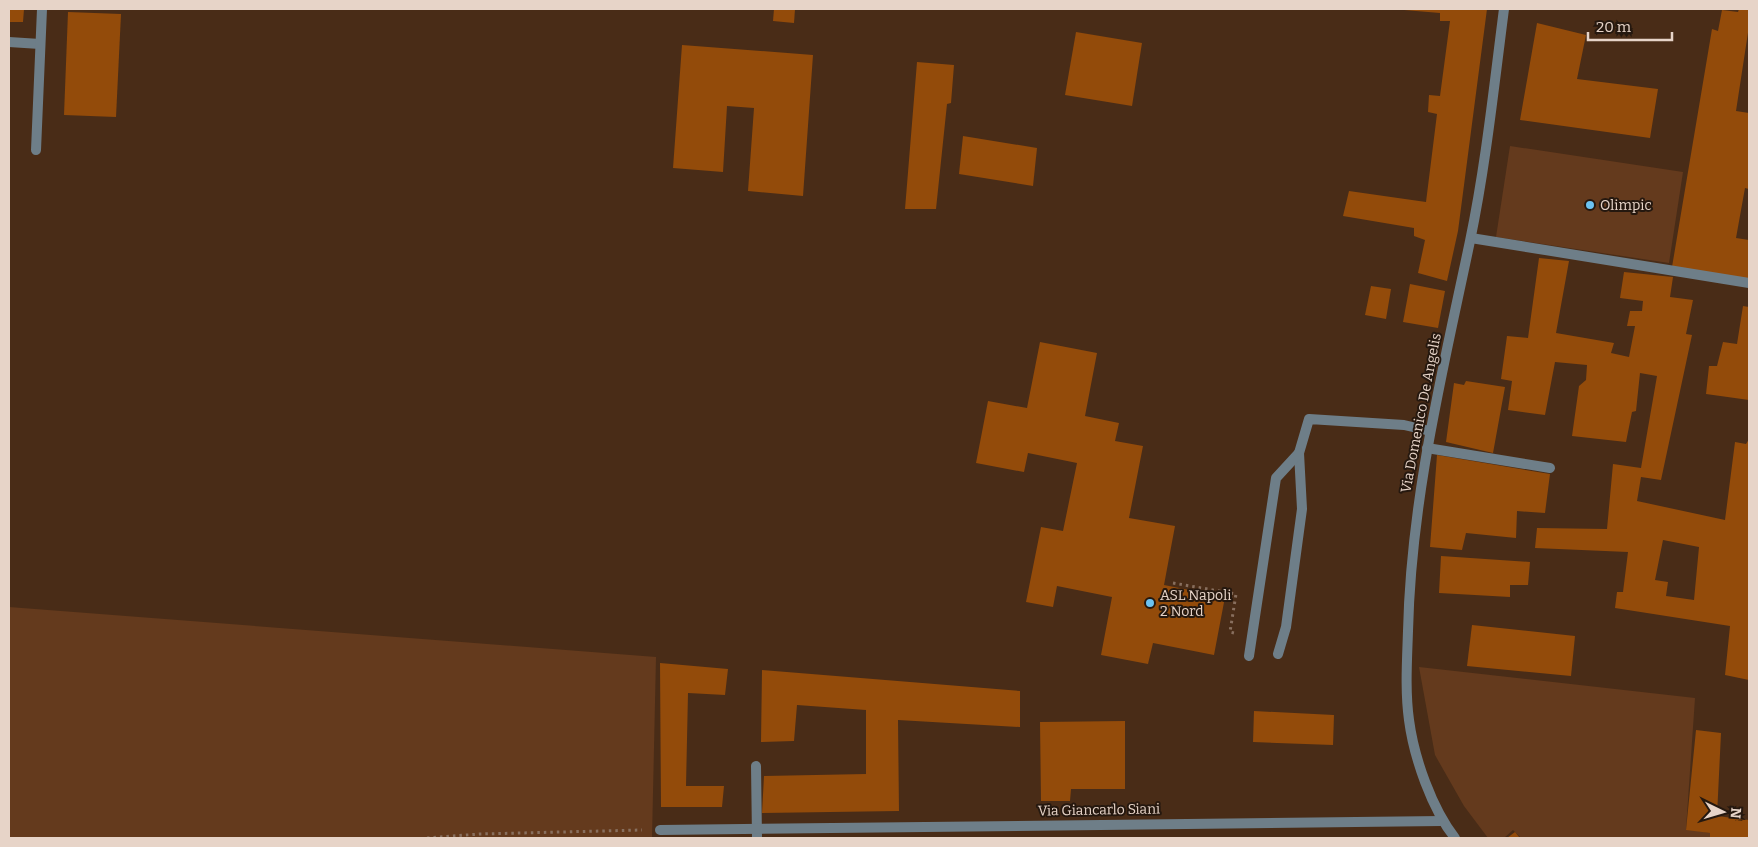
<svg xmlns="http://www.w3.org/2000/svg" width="1758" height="847" font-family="Bitter,serif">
<rect width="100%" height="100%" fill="#492c17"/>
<!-- green -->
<g fill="#643a1d">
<path d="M1510 146 1683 172 1669 263 1496 237Z"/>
<path d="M9 607 656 657 652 838H9Z"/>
<path d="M1419 667 1695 698 1686 829 1710 833V838H1521L1513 830 1504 838H1488L1464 806 1435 755Z"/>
</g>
<!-- building -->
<g fill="#934b0a" fill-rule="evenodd">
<path d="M9 9H24L23 22H9Z"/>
<path d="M774 9H795L794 23 773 21Z"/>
<path d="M1392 9H1487L1458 231 1447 281 1418 273 1425 240 1414 236V228L1343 216 1349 191 1426 202 1437 114 1428 112 1429 95 1440 96 1450 21H1440V13Z"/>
<path d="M1739 9 1749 10V26L1736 111 1749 113V189L1745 188 1736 238 1749 240V279L1672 267 1712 29 1718 31 1722 10 1738 12Z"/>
<path d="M68 12 121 14 116 117 64 115Z"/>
<path d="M1537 23 1586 35 1577 79 1658 89 1650 138 1520 120Z"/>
<path d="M1076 32 1142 43 1132 106 1065 95Z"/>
<path d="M682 45 813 55 803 196 748 191 754 108 727 106 723 172 673 168Z"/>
<path d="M917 62 954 65 951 103 947 104 936 209H905Z"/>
<path d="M963 136 1037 148 1033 186 959 174Z"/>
<path d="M1539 258 1569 261 1556 333 1614 343 1611 353 1629 357 1635 326H1627L1630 311H1642L1643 301 1620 298 1624 272 1673 277 1670 297 1693 300 1686 334 1692 335 1661 480 1641 477 1637 501 1725 520 1735 442 1746 444 1749 439V680L1725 675 1730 626 1615 608 1617 592H1623L1628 552 1535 548 1537 528 1607 529 1613 464 1641 468 1657 376 1640 373 1636 411 1632 412 1626 442 1572 436 1579 386 1586 380 1587 365 1555 362 1545 415 1508 410 1512 381 1501 379 1507 336 1528 338ZM1663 540 1699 547 1694 600 1666 596 1668 582 1655 580Z"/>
<path d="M1410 284 1445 291 1438 328 1403 322Z"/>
<path d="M1371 286 1391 289 1386 319 1365 315Z"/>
<path d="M1743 306 1749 307V400L1706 394 1709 366H1717L1723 342 1737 344Z"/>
<path d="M1040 342 1097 353 1085 416 1119 423 1115 441 1143 446 1129 518 1175 526 1164 585 1225 597 1214 655 1153 643 1148 664 1101 655 1112 597 1057 586 1053 607 1026 602 1041 527 1063 531 1077 463 1028 453 1024 472 976 463 988 401 1027 408Z"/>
<path d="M1466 381 1505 387 1493 453 1446 442 1454 383 1464 385Z"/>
<path d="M1437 455 1550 474 1545 513 1517 511 1516 538 1466 533 1462 550 1430 547Z"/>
<path d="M1441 556 1530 562 1528 585H1510V597L1439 593Z"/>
<path d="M1472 625 1575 636 1571 676 1467 666Z"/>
<path d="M660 663 728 669 725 695 688 693 686 786H724L722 807H661Z"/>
<path d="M762 670 1020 691V727L898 720 899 811 762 813 764 776 866 774V710L797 705 794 741 761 742Z"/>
<path d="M1254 711 1334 715 1333 745 1253 742Z"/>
<path d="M1125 721V789H1071L1070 801H1041L1040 722Z"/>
<path d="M1696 730 1721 733 1717 816 1749 820V838H1710V833L1686 830Z"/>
<path d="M1515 832 1520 838H1507Z"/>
</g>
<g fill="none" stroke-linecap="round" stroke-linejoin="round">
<!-- path -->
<g stroke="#886f5e" stroke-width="3" stroke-dasharray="2.5 4" stroke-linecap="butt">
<path d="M1173 583 1236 594 1230 632 1234 633"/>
<path d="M427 838 480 834 642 830"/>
</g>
<!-- service -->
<g stroke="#6e7e88" stroke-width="10">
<path d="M1427 448 1550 468"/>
<path d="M1278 654 1286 627 1302 509 1299 453 1309 419 1404 425 1430 431"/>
<path d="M1249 656 1276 478 1299 453"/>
</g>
<!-- minor -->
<g stroke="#6e7e88" stroke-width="10">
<path d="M9 42 40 44"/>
<path d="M36 150 42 9"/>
<path d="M1471 238 1749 283"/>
<path d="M756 766 757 838"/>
<path d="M660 830 1442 821"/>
<path d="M1455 838C1432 809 1414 758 1409 720 1405 691 1407 661 1408 631 1411 498 1443 370 1470 241 1486 164 1494 86 1504 9"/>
</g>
</g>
<!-- markers -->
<g fill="#6cc3f2" stroke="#25180f" stroke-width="2">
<circle cx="1590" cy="205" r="5"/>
<circle cx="1150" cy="603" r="5"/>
</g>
<g text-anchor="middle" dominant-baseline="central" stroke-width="4" stroke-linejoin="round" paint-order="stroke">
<!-- poi labels -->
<g font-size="14" fill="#e7d4c8" stroke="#25180f" text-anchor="start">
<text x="1600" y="205">Olimpic</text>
<text x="1160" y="595">ASL Napoli<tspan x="1160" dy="16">2 Nord</tspan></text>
</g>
<!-- street labels -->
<g font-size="14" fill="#e7d4c8" stroke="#25180f">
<text transform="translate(1421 413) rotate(-79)">Via Domenico De Angelis</text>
<text transform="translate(1099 810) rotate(-1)">Via Giancarlo Siani</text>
</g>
</g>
<!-- border -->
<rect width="1758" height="847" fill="none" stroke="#e7d4c8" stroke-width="20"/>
<!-- north arrow -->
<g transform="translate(1723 812) rotate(95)" stroke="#25180f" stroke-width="4" paint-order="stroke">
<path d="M0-4L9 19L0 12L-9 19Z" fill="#e7d4c8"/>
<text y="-8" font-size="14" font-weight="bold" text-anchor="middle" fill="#e7d4c8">N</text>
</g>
<!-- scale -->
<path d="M1588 32v8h84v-8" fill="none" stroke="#e7d4c8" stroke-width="2.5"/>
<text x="1596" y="32" font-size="15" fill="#e7d4c8" stroke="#25180f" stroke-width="4" paint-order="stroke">20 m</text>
</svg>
